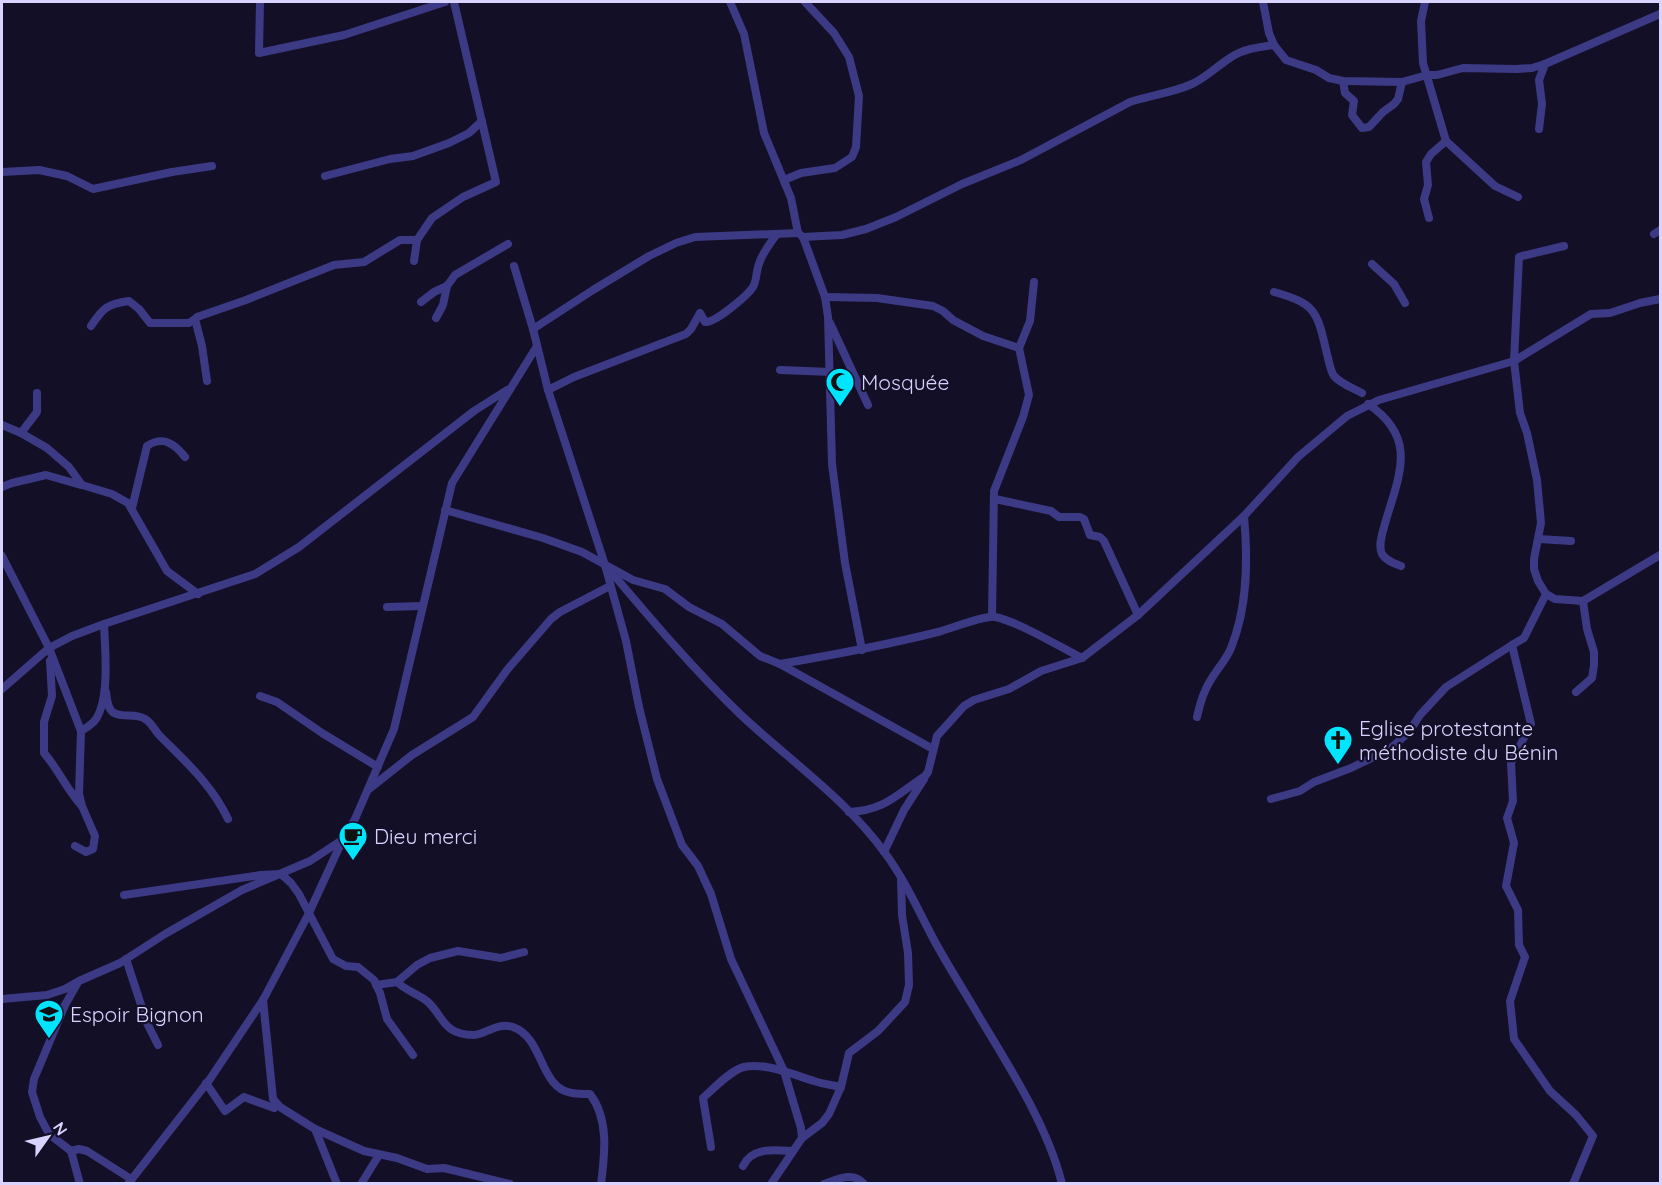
<svg xmlns="http://www.w3.org/2000/svg" width="1662" height="1185" font-family="Quicksand,sans-serif">
<rect width="100%" height="100%" fill="#130f26"/>
<g fill="none" stroke-linecap="round" stroke-linejoin="round">
<!-- minor -->
<g stroke="#3d3a85" stroke-width="8">
<path d="M260 2 259 53 344 35 445 2"/>
<path d="M730 2 744 34 764 133 791 198 798 233 803 237 825 297 828 317 832 464 845 563 862 650"/>
<path d="M1263 2 1269 33 1274 45 1286 60 1316 70 1329 78 1343 81 1402 82 1427 75H1437L1463 68 1516 69 1532 68 1545 64 1660 14"/>
<path d="M1425 2 1421 21 1423 63 1446 141 1431 154 1426 162 1428 185 1424 199 1429 218"/>
<path d="M1343 81 1345 93 1354 101 1352 115 1362 128 1369 127 1383 112 1394 104 1398 99 1402 82"/>
<path d="M1539 129 1542 104 1539 80 1545 64"/>
<path d="M1446 141 1495 186 1518 197"/>
<path d="M2 172 39 170 67 176 93 189 172 172 212 166"/>
<path d="M325 176 390 159 413 156 449 143 469 133 482 121"/>
<path d="M786 186 784 180 801 173 835 168 852 157 856 147 859 96 849 57 834 33 805 2"/>
<path d="M1654 234 1660 230"/>
<path d="M803 237 842 235 866 229 896 217 962 184 1021 160 1130 102C1151 95 1172 93 1192 84 1207 77 1217 66 1230 58 1243 49 1259 47 1274 45"/>
<path d="M1564 246 1522 256 1519 257 1514 361 1520 413 1527 433 1537 480 1541 523 1534 559V569L1538 581 1546 594 1555 599 1583 601 1660 555"/>
<path d="M414 261 417 240 432 218 463 197 496 182 454 2"/>
<path d="M1372 264 1394 284 1405 303"/>
<path d="M514 266 533 329 548 390 605 565 626 641 639 707 657 779 682 845 698 866 711 894 731 959 784 1071 801 1128 802 1138 771 1184"/>
<path d="M1274 292C1317 304 1317 312 1327 354 1329 361 1330 370 1334 376 1341 384 1353 388 1362 393"/>
<path d="M825 297 877 298 933 306 943 311 953 320 983 336 1019 348 1029 395 1023 417 994 491 992 616"/>
<path d="M421 302 434 292 447 286 455 275 508 244"/>
<path d="M436 318 443 305 447 286"/>
<path d="M830 323 868 405"/>
<path d="M91 326C103 308 107 304 129 301L139 309 150 323H189L195 319"/>
<path d="M533 329 593 290 649 256 676 243 695 237 798 233"/>
<path d="M1019 348 1030 321 1034 282"/>
<path d="M780 370 831 372"/>
<path d="M207 381 202 346 195 319 197 317 246 300 334 265 364 262 400 240H417"/>
<path d="M548 390 574 377 686 334 691 329 700 313 705 322C715 323 747 296 753 287 757 280 756 271 759 264 762 253 770 244 776 235"/>
<path d="M1368 404C1420 439 1398 477 1384 527 1382 535 1378 546 1382 554 1386 561 1394 563 1401 566"/>
<path d="M2 425 21 433 47 448 69 467 82 485 112 494 128 503 167 571 198 594"/>
<path d="M21 433 37 412V393"/>
<path d="M2 487 12 483 46 475 81 485"/>
<path d="M995 499 1051 511 1059 517H1080L1084 519 1090 535 1100 537 1104 541 1138 615"/>
<path d="M132 508 147 446C163 435 175 444 185 457"/>
<path d="M445 510 543 538 582 552 633 580 665 589 689 607 722 624 760 656 780 664 933 749"/>
<path d="M1539 539 1571 541"/>
<path d="M2 556 49 648 81 731 79 794 82 806 95 836 93 849 86 852 75 846"/>
<path d="M607 567C650 618 693 669 741 715 789 760 846 799 885 853 905 880 918 910 934 940 948 966 965 992 980 1018 1010 1068 1048 1127 1062 1184"/>
<path d="M1546 594 1524 638 1512 645 1531 724 1511 763 1513 801 1507 818 1514 843 1506 886 1518 910 1519 945 1525 957 1510 1001 1514 1039 1550 1091 1576 1115 1593 1136 1573 1184"/>
<path d="M387 607 422 606"/>
<path d="M50 661 52 696 44 722V753C58 769 66 788 81 805"/>
<path d="M780 664C833 655 886 645 938 632 950 629 984 615 995 617 1017 621 1060 647 1082 658L1138 615 1244 516 1298 457 1347 416 1379 400 1514 361 1591 314 1610 313 1640 303 1660 299"/>
<path d="M2 689 49 648 72 636 104 624"/>
<path d="M106 692C107 698 107 709 114 713 123 718 136 713 145 719 152 723 155 731 160 736 186 762 212 785 228 819"/>
<path d="M1576 692 1592 678 1594 665V652L1587 629 1583 601"/>
<path d="M260 696 277 702 322 733 378 767"/>
<path d="M1197 717C1199 709 1201 699 1205 691 1211 675 1225 663 1231 648 1248 606 1248 559 1244 516"/>
<path d="M81 731C86 728 92 725 96 719 110 697 105 650 104 624L255 574 299 547 474 411 507 390"/>
<path d="M369 789 412 755 473 717 507 670 551 619 560 612 610 586"/>
<path d="M1271 799 1300 791 1314 782 1351 768 1390 749 1409 732 1420 715 1446 687 1512 645"/>
<path d="M849 812C884 811 897 794 925 776L928 772 937 736 964 706 974 700 1009 689 1041 671 1082 658"/>
<path d="M884 852 904 810 924 779"/>
<path d="M124 895 261 875 281 874 291 883 299 894 333 959 346 966 358 967 374 980 380 993 387 1019 413 1055"/>
<path d="M126 959 147 1023 158 1045"/>
<path d="M397 982 417 965 430 958 458 951 501 958 524 952"/>
<path d="M77 984 65 1005 34 1079 32 1092 40 1117 49 1134 71 1151 80 1184"/>
<path d="M376 985 397 982C406 991 419 994 428 1002 444 1017 443 1035 474 1035 485 1035 496 1022 513 1027 544 1038 539 1088 572 1093 578 1094 584 1094 590 1094 609 1119 605 1153 601 1184"/>
<path d="M2 999 47 995 65 989 79 981 120 963 165 934 242 890 310 861 342 840"/>
<path d="M263 1000 273 1099 280 1107 315 1129 337 1184"/>
<path d="M206 1083 225 1111 244 1097 274 1108"/>
<path d="M315 1129 364 1151 397 1158 427 1169 444 1168 510 1184"/>
<path d="M802 1138 822 1123 829 1114 841 1087 849 1053 878 1031 905 1002 909 985 908 953 902 915 901 878"/>
<path d="M711 1147 703 1098C713 1089 731 1070 744 1067 765 1062 794 1075 814 1081 823 1084 832 1085 841 1087"/>
<path d="M71 1151 79 1149 87 1151 131 1179"/>
<path d="M743 1166C752 1147 774 1150 792 1151"/>
<path d="M128 1184 210 1079 263 1000 308 915 343 839 355 819 394 729 452 483 537 346"/>
<path d="M361 1184 379 1155"/>
<path d="M824 1184C838 1179 853 1171 864 1184"/>
</g>
</g>
<!-- icons -->
<defs>
<g id="mosque-pin" transform="scale(1.5)"><path d="M0 17L-7.5 6A9.5 9.5 0 1 1 7.5 6Z" fill="#00e5ff" stroke="#130f26"/><path d="M3.5-4.9A6 6 0 1 0 3.5 4.9A5 5 0 1 1 3.5-4.9Z" fill="#111"/></g>
<g id="church-pin" transform="scale(1.5)"><path d="M0 17L-7.5 6A9.5 9.5 0 1 1 7.5 6Z" fill="#00e5ff" stroke="#130f26"/><path d="M-1.2-6h2.4v3.5h3.3v2.4h-3.3V6h-2.4V-.1h-3.3v-2.4h3.3Z" fill="#111"/></g>
<g id="cafe-pin" transform="scale(1.5)"><path d="M0 17L-7.5 6A9.5 9.5 0 1 1 7.5 6Z" fill="#00e5ff" stroke="#130f26"/><path d="M-5.5-4.5H6V0H3Q3 3.5 0 3.5H-2.5Q-5.5 3.5-5.5 0ZM3-3.2v2h1.7v-2ZM-6 4.5H4V6H-6Z" fill="#111"/></g>
<g id="school-pin" transform="scale(1.5)"><path d="M0 17L-7.5 6A9.5 9.5 0 1 1 7.5 6Z" fill="#00e5ff" stroke="#130f26"/><path d="M0-5L7-2L0 1L-7-2ZM-4 1L0 2.5L4 1V4Q0 6-4 4Z" fill="#111"/></g>
</defs>
<g fill-rule="evenodd">
<use href="#mosque-pin" x="840" y="382"/>
<use href="#church-pin" x="1338" y="740"/>
<use href="#cafe-pin" x="353" y="836"/>
<use href="#school-pin" x="49" y="1014"/>
</g>
<g text-anchor="middle" dominant-baseline="central" stroke-width="4.5" stroke-linejoin="round" paint-order="stroke">
<!-- poi labels -->
<g font-size="21" fill="#d9d4ff" stroke="#130f26" text-anchor="start">
<text x="861" y="382">Mosquée</text>
<text x="1359" y="728">Eglise protestante<tspan x="1359" dy="24">méthodiste du Bénin</tspan></text>
<text x="374" y="836">Dieu merci</text>
<text x="70" y="1014">Espoir Bignon</text>
</g>
</g>
<!-- border -->
<rect width="1662" height="1185" fill="none" stroke="#d9d4ff" stroke-width="6"/>
<!-- north arrow -->
<g transform="translate(48 1137) rotate(56)" stroke="#130f26" stroke-width="4.5" paint-order="stroke">
<path d="M0-4.5L10 22L0 15L-10 22Z" fill="#d9d4ff"/>
<text y="-9" font-size="16" font-weight="bold" text-anchor="middle" fill="#d9d4ff">N</text>
</g>
</svg>
